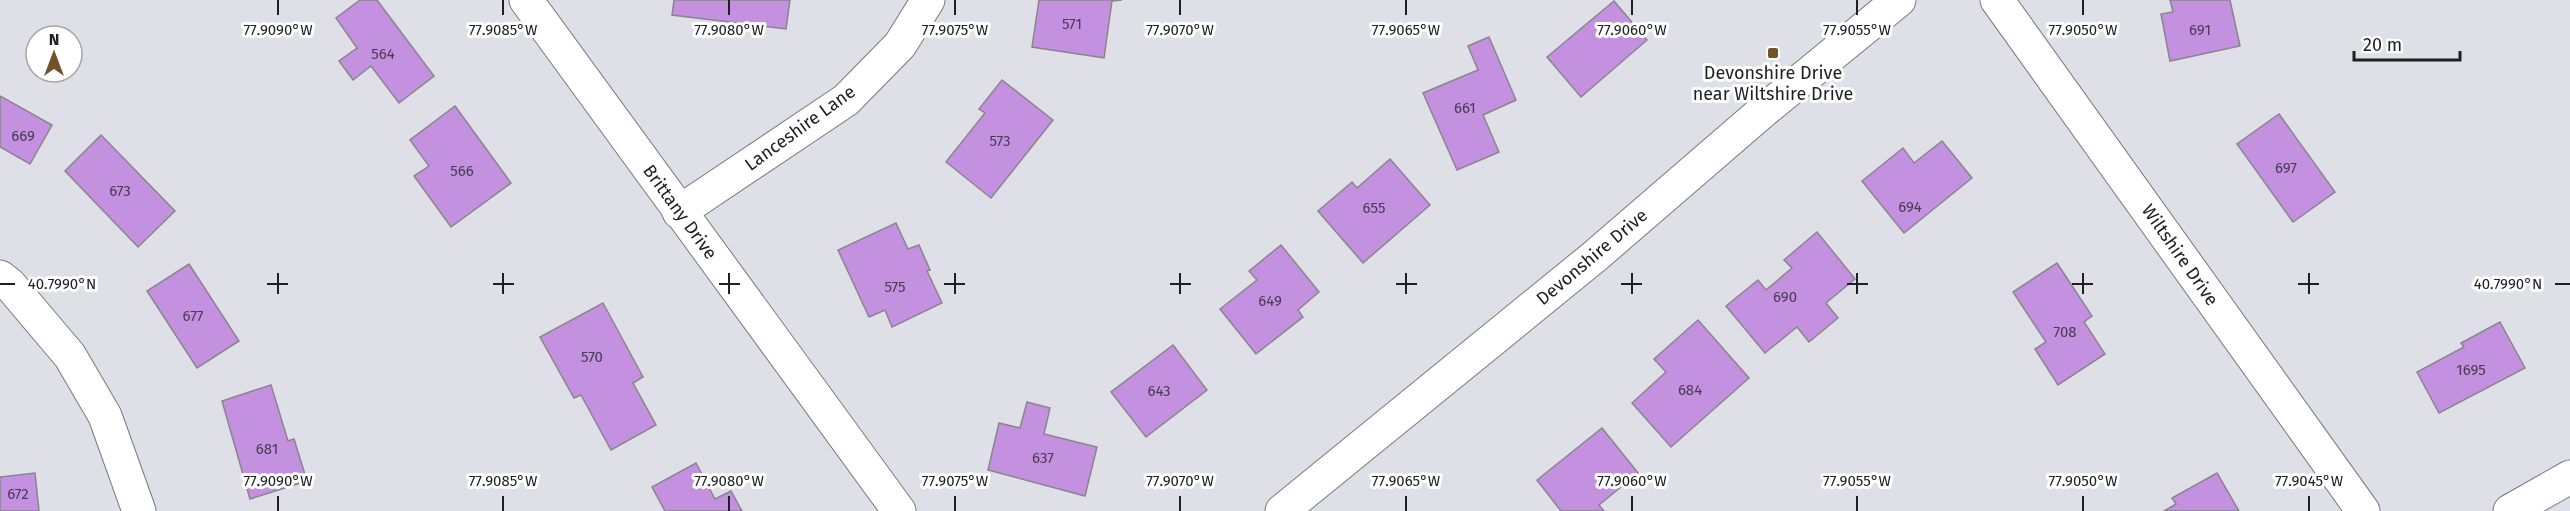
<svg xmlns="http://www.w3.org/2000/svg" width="2570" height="511" font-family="'Fira Sans',sans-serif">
<rect width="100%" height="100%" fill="#dfdfe8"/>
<!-- building -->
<g fill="#c391df" stroke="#8a858d" stroke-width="1.5">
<path d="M360 0H377L434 76 399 103 371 66 353 80 339 61 357 48 336 18Z"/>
<path d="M674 0H790L786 29 672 15Z"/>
<path d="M1039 0H1122L1112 1 1104 58 1032 47Z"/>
<path d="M2170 0H2230L2240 46 2170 61 2161 14 2173 12Z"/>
<path d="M1614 1 1647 40 1581 97 1547 57Z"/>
<path d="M1489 37 1516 100 1483 115 1499 152 1457 170 1423 93 1478 70 1468 46Z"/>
<path d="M1002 80 1053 120 991 198 946 162 985 113 979 109Z"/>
<path d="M0 96 52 125 30 164 0 147Z"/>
<path d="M455 106 511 183 451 227 414 176 429 166 410 140Z"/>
<path d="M2279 114 2335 192 2293 222 2237 144Z"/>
<path d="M101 135 175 211 138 247 65 171Z"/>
<path d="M1942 141 1972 178 1904 233 1862 181 1903 148 1914 163Z"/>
<path d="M1390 159 1430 205 1363 263 1318 211 1352 182 1357 188Z"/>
<path d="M896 223 908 249 919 245 930 270 927 271 942 303 892 327 885 310 869 317 838 250Z"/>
<path d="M1817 232 1855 279 1826 303 1838 318 1809 342 1797 327 1765 353 1726 306 1758 280 1766 290 1792 268 1784 260Z"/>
<path d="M1281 245 1319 292 1298 310 1303 317 1256 354 1220 309 1257 280 1249 271Z"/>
<path d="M2057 263 2092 316 2084 322 2105 354 2058 385 2035 349 2046 342 2013 292Z"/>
<path d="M189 264 239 341 197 368 147 291Z"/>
<path d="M603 303 643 377 633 383 656 425 611 450 581 395 574 398 540 337Z"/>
<path d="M1698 320 1749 378 1671 447 1632 403 1666 372 1654 359Z"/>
<path d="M2500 322 2525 368 2439 413 2417 372 2464 347 2461 343Z"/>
<path d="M1173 345 1207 390 1146 437 1111 392Z"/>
<path d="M271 385 288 441 294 439 307 481 250 499 222 401Z"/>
<path d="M1027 402 1050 408 1044 434 1097 447 1085 496 988 470 999 423 1020 428Z"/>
<path d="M1602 428 1638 473 1599 505 1604 511H1561L1537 480Z"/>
<path d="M696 463 715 499 731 491 742 511H665L652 487Z"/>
<path d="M35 473 39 511H0V477Z"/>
<path d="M2217 473 2239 511H2164L2176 504 2172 498Z"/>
</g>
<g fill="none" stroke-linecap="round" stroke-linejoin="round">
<!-- minor casing -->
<g stroke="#787980" stroke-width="35">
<g id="minor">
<path d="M526 0 899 511"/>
<path d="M1997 0 2363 511"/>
<path d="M679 212 846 100 900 45 928 0"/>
<path d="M0 277 10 285 70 356 105 416 139 511"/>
<path d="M1282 511 1594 257 1762 112 1899 0"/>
<path d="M2510 511 2570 477"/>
</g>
</g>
<!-- minor -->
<use href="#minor" stroke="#fff" stroke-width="33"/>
</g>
<!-- ticks -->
<path fill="none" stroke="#202023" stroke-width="2" d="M278 0V15M503 0V15M729 0V15M955 0V15M1180 0V15M1406 0V15M1632 0V15M1857 0V15M2083 0V15M278 273V294M503 273V294M729 273V294M955 273V294M1180 273V294M1406 273V294M1632 273V294M1857 273V294M2083 273V294M2309 273V294M0 284H15M267 284H288M493 284H514M719 284H740M944 284H965M1170 284H1191M1396 284H1417M1621 284H1642M1847 284H1868M2072 284H2093M2298 284H2319M2555 284H2570M278 496V511M503 496V511M729 496V511M955 496V511M1180 496V511M1406 496V511M1632 496V511M1857 496V511M2083 496V511M2309 496V511"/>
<!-- markers -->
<rect fill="#725228" stroke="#fff" stroke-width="2" x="1767" y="47" width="12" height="12" rx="3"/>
<g text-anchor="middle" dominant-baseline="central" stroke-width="6" stroke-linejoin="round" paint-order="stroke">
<!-- number labels -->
<g font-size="15" fill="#493c52">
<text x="1072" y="24">571</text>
<text x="2200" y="30">691</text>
<text x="383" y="54">564</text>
<text x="1465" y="108">661</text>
<text x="23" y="136">669</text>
<text x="1000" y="141">573</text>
<text x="2286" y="168">697</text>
<text x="462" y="171">566</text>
<text x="120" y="191">673</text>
<text x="1910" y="207">694</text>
<text x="1374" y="208">655</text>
<text x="895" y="287">575</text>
<text x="1785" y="297">690</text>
<text x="1270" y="301">649</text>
<text x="193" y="316">677</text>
<text x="2065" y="332">708</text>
<text x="592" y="357">570</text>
<text x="2471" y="370">1695</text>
<text x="1690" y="390">684</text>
<text x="1159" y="391">643</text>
<text x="267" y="449">681</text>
<text x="1043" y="458">637</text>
<text x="18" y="494">672</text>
</g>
<!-- poi labels -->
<g font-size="18" fill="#202023" stroke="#fff">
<text x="1773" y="73">Devonshire Drive<tspan x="1773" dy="21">near Wiltshire Drive</tspan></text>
</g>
<!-- street labels -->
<g font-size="18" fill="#202023" stroke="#fff">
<text transform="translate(800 128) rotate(-36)">Lanceshire Lane</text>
<text transform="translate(680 212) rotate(54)">Brittany Drive</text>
<text transform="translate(2180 255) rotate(55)">Wiltshire Drive</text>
<text transform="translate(1592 257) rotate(-40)">Devonshire Drive</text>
</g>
</g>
<g font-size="15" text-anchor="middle" fill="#202023" stroke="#fff" stroke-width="6" stroke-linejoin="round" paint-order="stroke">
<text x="278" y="35">77.9090°W</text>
<text x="503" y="35">77.9085°W</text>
<text x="729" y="35">77.9080°W</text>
<text x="955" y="35">77.9075°W</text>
<text x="1180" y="35">77.9070°W</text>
<text x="1406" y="35">77.9065°W</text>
<text x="1632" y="35">77.9060°W</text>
<text x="1857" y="35">77.9055°W</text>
<text x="2083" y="35">77.9050°W</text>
<text x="62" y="289">40.7990°N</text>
<text x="2508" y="289">40.7990°N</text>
<text x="278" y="486">77.9090°W</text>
<text x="503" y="486">77.9085°W</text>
<text x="729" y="486">77.9080°W</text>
<text x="955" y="486">77.9075°W</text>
<text x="1180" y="486">77.9070°W</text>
<text x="1406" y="486">77.9065°W</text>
<text x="1632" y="486">77.9060°W</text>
<text x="1857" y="486">77.9055°W</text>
<text x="2083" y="486">77.9050°W</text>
<text x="2309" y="486">77.9045°W</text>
</g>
<!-- north arrow -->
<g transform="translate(54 54)"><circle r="28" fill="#ffffff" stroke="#a6a6a7" stroke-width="1.5"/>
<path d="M0-4.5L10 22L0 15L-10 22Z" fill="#725228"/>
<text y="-9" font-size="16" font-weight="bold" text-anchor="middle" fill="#202023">N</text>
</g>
<!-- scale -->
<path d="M2354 51v9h106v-9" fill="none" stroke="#202023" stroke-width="3"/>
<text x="2363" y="51" font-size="18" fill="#202023" stroke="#ffffff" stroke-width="4.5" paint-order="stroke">20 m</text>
</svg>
